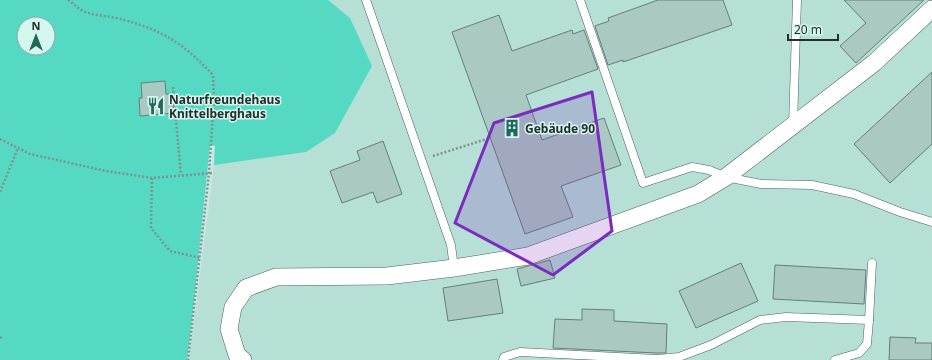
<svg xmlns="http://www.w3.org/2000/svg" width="932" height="360" font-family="'Noto Sans',sans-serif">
<rect width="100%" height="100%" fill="#c8e8e1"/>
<!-- built -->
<path fill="#b6dfd6" d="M224 0H932V360H189L213 173Z"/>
<!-- green -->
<path fill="#56d9c2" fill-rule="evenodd" d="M0 0H328L350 18 372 66 335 133 306 152 214 165 215 146 210 145 193 310 187 360H0ZM24 24H48V48H24Z"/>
<!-- building -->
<g fill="#aac9c2" stroke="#628079">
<path d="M658 0H723L732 25 623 62V60L608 65 595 26 609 21 608 18Z"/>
<path d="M844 0H924L856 63 840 46 866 23Z"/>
<path d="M499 15 512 51 572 30 573 34 584 30 598 69 526 95 542 140 604 118 621 165 561 186 573 217 525 234 452 32Z"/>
<path d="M932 72V144L890 183 854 144Z"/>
<path d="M165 81 166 94H172L174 113 140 116 139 98H142L141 83Z"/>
<path d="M383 141 402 194 377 203 373 192 342 203 330 171 360 160 357 151Z"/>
<path d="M550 260 555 278 521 286 517 269Z"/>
<path d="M741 263 758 301 696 328 679 291Z"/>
<path d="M775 265 866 270 864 304 773 299Z"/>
<path d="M497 279 503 313 448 321 443 288Z"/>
<path d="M582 309 614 310V321L667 324 666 353H657L553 348 555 319 582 320Z"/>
<path d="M890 337 916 338 915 343H932V360H889Z"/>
</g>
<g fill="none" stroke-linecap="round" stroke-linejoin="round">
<!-- service casing -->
<g stroke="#48645e" stroke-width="9">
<g id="service">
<path d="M366 0 451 245 454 268"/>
<path d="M580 0 643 183 692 167 709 170 726 177 761 184 812 185 854 194 900 212 932 222"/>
<path d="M793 125 797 0"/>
<path d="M869 320 872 263"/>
<path d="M503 360 504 357 520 352 657 359 679 357 711 345 760 320 786 317 869 320 867 344 859 353 835 360"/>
</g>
</g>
<!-- minor casing -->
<g stroke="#48645e" stroke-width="18">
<path id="minor" d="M243 360 237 355 229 329 233 307 246 288 276 277 387 276 454 268 528 256 698 194 726 177 874 63 932 9"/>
</g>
<!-- path -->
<g stroke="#7c948f" stroke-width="2.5" stroke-dasharray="2 2" stroke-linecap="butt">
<path d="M68 0C73 3 77 8 83 11 93 16 113 16 124 20 165 31 185 45 213 75L214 98 209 173 188 360"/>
<path d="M173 87 181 175"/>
<path d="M0 139 30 154 106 171 152 178 213 173"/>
<path d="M433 156 490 138"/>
<path d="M152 178 151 228 170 251 201 258"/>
<path d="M0 192 18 148"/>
<path d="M0 337 2 338"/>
</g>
<!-- service -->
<use href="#service" stroke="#fff" stroke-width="8"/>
<!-- minor -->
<use href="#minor" stroke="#fff" stroke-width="17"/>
</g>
<!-- marked area -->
<path fill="#7b2cbf" fill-opacity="0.2" stroke="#7b2cbf" stroke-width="3" stroke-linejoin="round" d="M592 92 612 231 553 275 455 223 494 123Z"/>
<!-- icons -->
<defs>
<g id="restaurant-bare" transform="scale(1.38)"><path d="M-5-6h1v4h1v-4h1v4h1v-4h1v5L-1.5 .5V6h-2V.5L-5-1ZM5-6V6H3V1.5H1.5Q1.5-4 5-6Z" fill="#20675b" stroke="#d5f6ee" stroke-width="2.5" paint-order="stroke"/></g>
<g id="building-bare" transform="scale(1.38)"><path d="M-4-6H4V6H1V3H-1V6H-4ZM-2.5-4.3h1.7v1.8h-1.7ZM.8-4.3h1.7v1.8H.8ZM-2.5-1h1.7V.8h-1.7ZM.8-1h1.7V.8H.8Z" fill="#20675b" stroke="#d5f6ee" stroke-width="2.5" paint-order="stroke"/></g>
</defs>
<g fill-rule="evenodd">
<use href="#restaurant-bare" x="156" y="106"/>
<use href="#building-bare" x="512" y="128"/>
</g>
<g text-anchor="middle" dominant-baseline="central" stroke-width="3" stroke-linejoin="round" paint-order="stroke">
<!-- poi labels -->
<g font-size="12" font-weight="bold" fill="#222f2c" stroke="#d5f6ee" text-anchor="start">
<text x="169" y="99">Naturfreundehaus<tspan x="169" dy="14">Knittelberghaus</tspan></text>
<text x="525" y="128">Gebäude 90</text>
</g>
</g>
<!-- north arrow -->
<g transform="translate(36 36)"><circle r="19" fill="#d5f6ee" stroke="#8da6a0"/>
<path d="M0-3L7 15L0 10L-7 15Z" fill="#20675b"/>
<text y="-6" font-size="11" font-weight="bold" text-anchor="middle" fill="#222f2c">N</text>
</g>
<!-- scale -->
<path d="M788 34v6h50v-6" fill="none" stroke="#222f2c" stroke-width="2"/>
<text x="794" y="34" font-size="12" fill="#222f2c" stroke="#d5f6ee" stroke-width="3" paint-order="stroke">20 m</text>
</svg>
